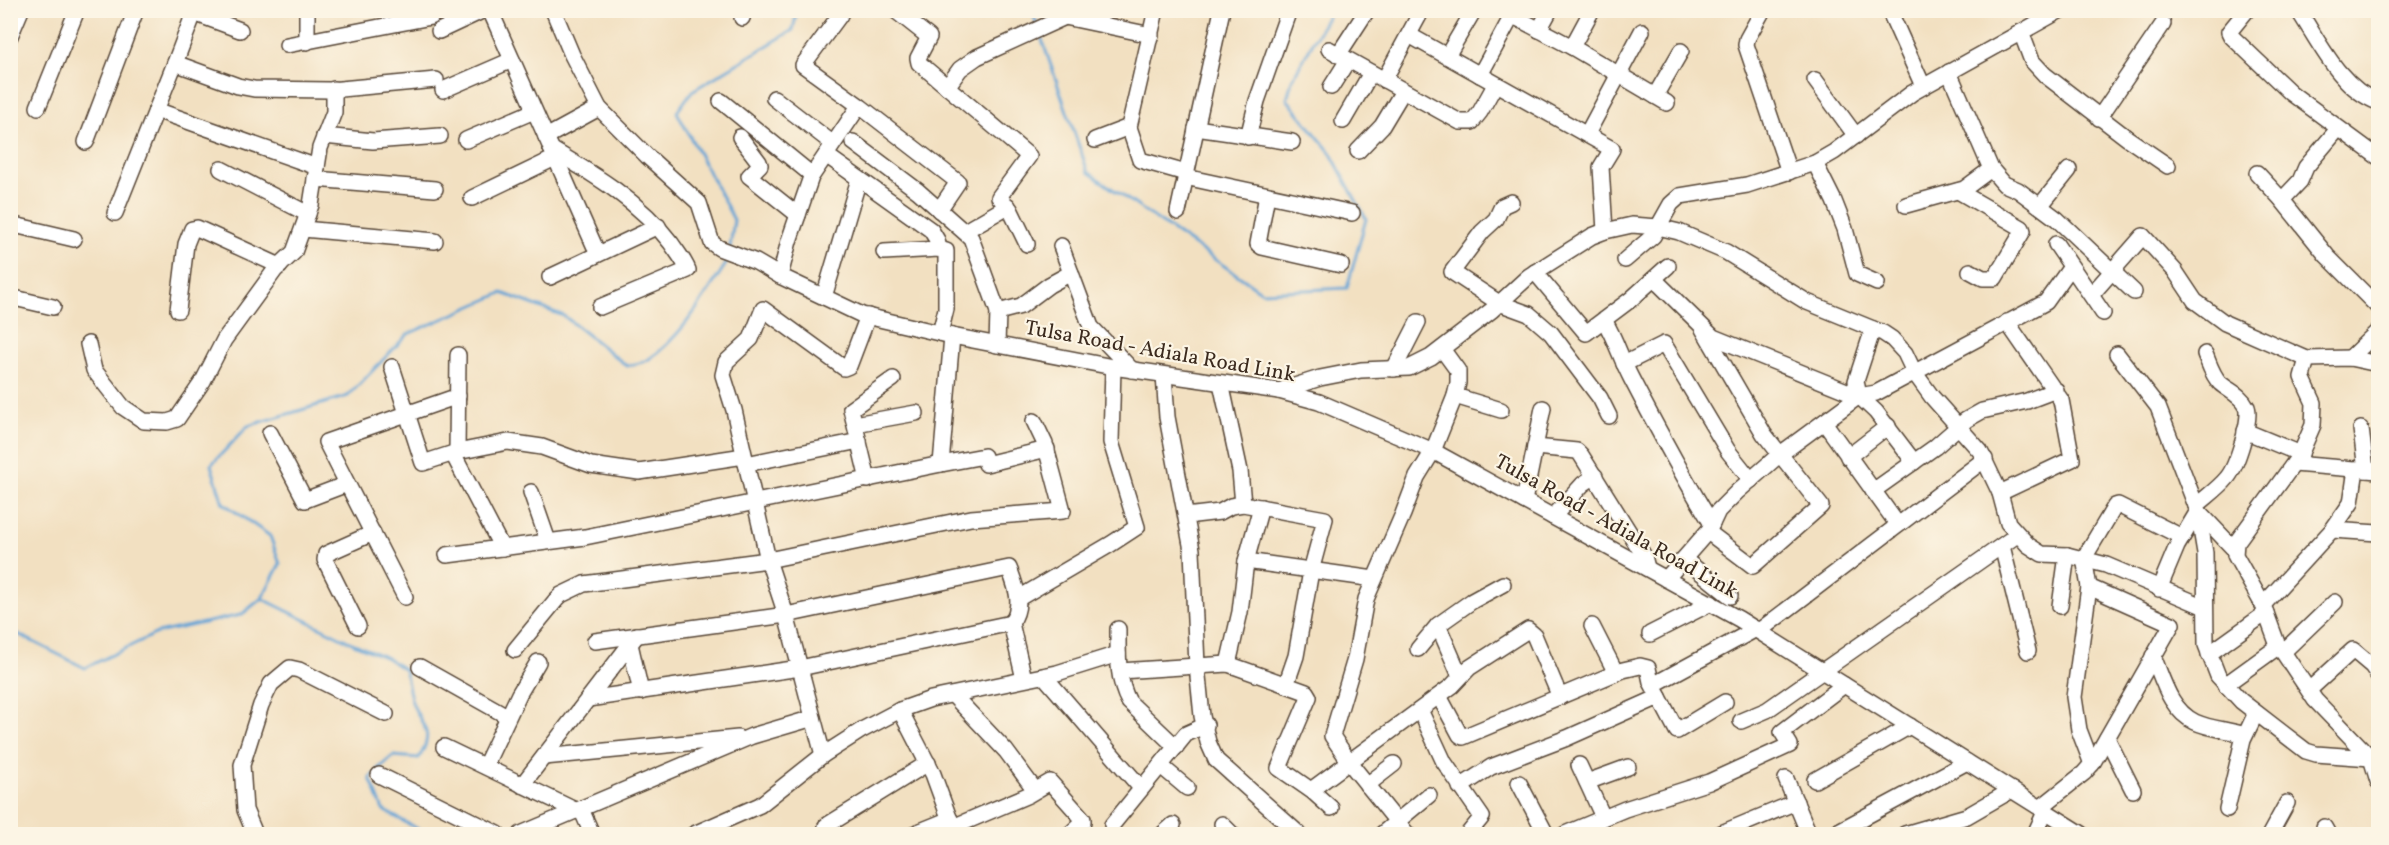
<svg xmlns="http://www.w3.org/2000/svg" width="2389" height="845" font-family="Vollkorn,serif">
<rect width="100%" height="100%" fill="#fcf5e5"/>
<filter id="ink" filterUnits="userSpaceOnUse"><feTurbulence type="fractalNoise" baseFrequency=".0167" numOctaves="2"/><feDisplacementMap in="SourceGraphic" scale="12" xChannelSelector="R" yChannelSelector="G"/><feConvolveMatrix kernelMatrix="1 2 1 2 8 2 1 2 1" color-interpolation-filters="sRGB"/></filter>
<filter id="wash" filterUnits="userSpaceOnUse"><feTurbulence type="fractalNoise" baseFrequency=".008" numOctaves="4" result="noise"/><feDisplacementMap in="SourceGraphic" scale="24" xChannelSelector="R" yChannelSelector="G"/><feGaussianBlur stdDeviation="1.35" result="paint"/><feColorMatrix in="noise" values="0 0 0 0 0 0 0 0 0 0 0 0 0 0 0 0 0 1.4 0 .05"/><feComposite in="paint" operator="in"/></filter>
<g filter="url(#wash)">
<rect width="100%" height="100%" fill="#f2e0c1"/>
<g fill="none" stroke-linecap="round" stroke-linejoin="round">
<!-- stream -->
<g stroke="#62a3d5" stroke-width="3">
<path d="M1032 10 1037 25"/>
<path d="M1040 34 1088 172 1262 292 1347 288 1366 219 1330 152 1287 99 1292 80 1331 10"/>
<path d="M730 247 734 220 677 112 692 91 793 30 797 10"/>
<path d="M263 599 352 643 387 658 405 670C407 680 409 692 412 702 421 727 436 730 419 758L393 756 378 769"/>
<path d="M10 630 85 668 157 633 241 615 262 598 280 564 270 536 223 503 211 465 248 426 348 396 408 334 502 293 564 316 627 366C634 364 643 363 649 359 683 336 706 294 728 261L729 257"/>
<path d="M374 774 370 778 383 810 427 834"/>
</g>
</g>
</g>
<g filter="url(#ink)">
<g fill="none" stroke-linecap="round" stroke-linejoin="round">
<!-- minor casing -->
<g stroke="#564536" stroke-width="18">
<g id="minor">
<path d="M188 10 194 13 175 63 238 86 254 89 330 90 436 80"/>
<path d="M490 10 598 254"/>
<path d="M553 10 572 55 599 108 647 156 699 203 712 243 719 248 756 262 780 276 862 315 952 336 1113 367 1279 391 1319 402 1433 451 1739 619 2082 834"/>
<path d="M1066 10 1065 17 1151 35"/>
<path d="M1156 10 1129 127 1140 160 1186 173"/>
<path d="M1502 10 1572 47 1667 103"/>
<path d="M1763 10 1747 39 1746 45 1789 172"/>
<path d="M1889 10 1923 86"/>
<path d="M2247 10 2229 32 2231 36 2291 93 2378 157"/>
<path d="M2298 10C2320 43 2340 88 2378 102"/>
<path d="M896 11 929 37 918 58 919 63 1029 156 999 197 1010 209 1027 244"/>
<path d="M194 13 240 30"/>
<path d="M840 15 803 65 861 107 958 182 939 210"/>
<path d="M742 18 744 10"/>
<path d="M1539 30 1550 10"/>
<path d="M439 31 484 10"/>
<path d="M2021 32 2032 61 2045 75 2127 138 2168 166"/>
<path d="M1409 35 1612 149 1601 167 1605 231"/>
<path d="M10 36 21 10"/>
<path d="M307 42V10"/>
<path d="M287 45 431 17"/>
<path d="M1572 47 1592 10"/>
<path d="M1329 49 1460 122H1472L1480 112 1495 85"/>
<path d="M1338 55 1366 12"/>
<path d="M1447 56 1474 10"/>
<path d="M1949 72 1991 169 2004 184 2018 190 2057 219 2134 292"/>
<path d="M1480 75 1512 16"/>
<path d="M1384 80 1422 10"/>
<path d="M1815 80 1856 136"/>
<path d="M947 87 960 69 977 57 1065 17"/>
<path d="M1331 87 1348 60"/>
<path d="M443 90 512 60"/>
<path d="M1655 96 1681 51"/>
<path d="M774 98 832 143"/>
<path d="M721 101 812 175"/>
<path d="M38 107 77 10"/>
<path d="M156 110 317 167"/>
<path d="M2099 118 2163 24"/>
<path d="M1343 121 1371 73"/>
<path d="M1196 128 1292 142"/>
<path d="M1587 134 1642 31"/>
<path d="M324 136 373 141 440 136"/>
<path d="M546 137 599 108"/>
<path d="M740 137 759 162 760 165 749 176 798 215"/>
<path d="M1248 137 1257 101 1289 10"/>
<path d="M466 140 534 111"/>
<path d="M1095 140 1129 127"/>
<path d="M86 142 136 10"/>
<path d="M853 142 918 191 971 238 998 312 997 345"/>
<path d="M551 149C595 175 640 202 671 243 677 252 684 260 688 270L600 307"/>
<path d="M1358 151 1382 126 1403 91"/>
<path d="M826 155 931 230 937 240 939 249"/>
<path d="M1815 163 1834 201 1845 229 1857 274 1877 283"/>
<path d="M221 169 308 214"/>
<path d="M2257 173 2282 200 2327 256 2378 307"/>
<path d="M1185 177 1352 213"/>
<path d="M315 179 435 189"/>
<path d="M1958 191 2022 228 2023 231 1995 278H1983L1970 271"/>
<path d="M1267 195 1258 244 1262 247 1341 265"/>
<path d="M472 198 555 158"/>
<path d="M2282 200 2300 181 2306 167 2338 129"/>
<path d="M1511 202 1502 206 1496 219 1482 232 1452 272 1499 303 1529 314 1551 333 1600 398 1609 416"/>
<path d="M1906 205 1964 189 1991 169"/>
<path d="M2040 206 2069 170"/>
<path d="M1178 212 1222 10"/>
<path d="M115 213 175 63"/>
<path d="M10 224 74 239"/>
<path d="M303 229 435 241"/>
<path d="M965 231 1008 206"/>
<path d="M2056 244 2103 313"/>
<path d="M1061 246 1091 327 1132 370"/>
<path d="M884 252 939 249 946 251V309L940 333"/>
<path d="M1625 260 1653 236 1671 204 1680 196 1747 185 1815 163 1834 152 1912 93 2061 10"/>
<path d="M1535 272 1586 333 1630 300 1668 266"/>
<path d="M780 276 789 241 811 177 859 106"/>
<path d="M550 277 658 226"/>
<path d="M1654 279 1713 337 1859 396 1876 412 1914 462"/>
<path d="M2092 294 2143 236 2175 271 2195 301 2225 323 2307 359 2350 358 2378 364"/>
<path d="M10 297 53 307"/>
<path d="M824 297 859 179"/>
<path d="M178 310 186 244 192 229 197 228 280 266"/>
<path d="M998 312 1021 306 1049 285 1071 273"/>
<path d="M1604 320C1615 338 1621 359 1631 378 1657 428 1683 477 1712 524"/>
<path d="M1703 329 1764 434 1821 506 1753 566 1708 532"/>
<path d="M88 344 94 370 123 407 144 421 167 422 177 419 203 381 224 340 275 270 294 252 311 205 320 148 334 112V89"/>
<path d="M2117 354 2158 407 2198 511 2205 553 2206 645 2218 676 2241 701 2306 751 2316 754 2371 758"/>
<path d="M2350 358 2378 331"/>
<path d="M2307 359 2302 377 2314 403 2313 425 2300 455 2236 543 2235 555 2263 605 2277 643 2315 700 2371 758"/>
<path d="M1624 364 1664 344 1728 451 1751 480"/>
<path d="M392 367 423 463 457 452 508 442 542 447 591 465 639 472 744 456"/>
<path d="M1394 369 1418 322"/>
<path d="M1164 375 1167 417 1192 550 1197 666 1202 716 1208 742 1216 760 1299 834"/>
<path d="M1221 383 1240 471 1243 504"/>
<path d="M1279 391 1320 378 1361 370 1409 368 1431 357 1492 310 1529 276 1592 236 1605 231 1632 225 1658 227 1679 232 1726 252 1807 302 1883 333 1892 339 1905 353 1914 372 1932 397 1980 451 2000 493 2008 523 2028 545 2042 554 2067 555 2106 565 2205 607"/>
<path d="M1455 396 1501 410"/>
<path d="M1859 396 1856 381 1873 329"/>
<path d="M1824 422 1898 525"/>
<path d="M855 424 916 413"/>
<path d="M2361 429 2366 470"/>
<path d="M2245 431 2301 454"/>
<path d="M270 433 305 500 347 484"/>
<path d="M1535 447 1577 451 1581 455 1644 556 1647 568"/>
<path d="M457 452 458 355"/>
<path d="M453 454 502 548"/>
<path d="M1848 457 1888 426"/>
<path d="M746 464 859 441"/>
<path d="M941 464 952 336"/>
<path d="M2294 464 2378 471"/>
<path d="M868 480 851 409 893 379"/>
<path d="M1873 491 1935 447 1966 420 1982 411 2027 401 2056 390"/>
<path d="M531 492 548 541"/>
<path d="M2000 493 2072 459 2061 400 2007 322"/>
<path d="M1524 501 1543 408"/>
<path d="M2196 506C2206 497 2219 488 2227 478 2236 468 2252 419 2247 407 2241 395 2229 391 2220 383 2212 375 2209 363 2205 354"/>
<path d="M1186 516 1220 512 1231 506 1243 504 1325 519 1311 571 1296 656 1286 685"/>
<path d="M1553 517 1583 484 1595 476"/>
<path d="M2332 530 2378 533"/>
<path d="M2002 546 2028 651"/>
<path d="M447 555 585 537 941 464 984 456 986 464 1047 449"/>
<path d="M1684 559 1730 596"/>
<path d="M1246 561 1374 579"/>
<path d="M1666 579 1709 530 1718 511 1738 491 1779 455 1859 396 1876 393 2046 302 2068 271"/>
<path d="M2159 589 2177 546 2198 511 2234 549"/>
<path d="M405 597 326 442 458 396"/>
<path d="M1019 598 1111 544 1137 527 1111 442 1113 367"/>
<path d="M2263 605 2332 530 2351 503 2356 469"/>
<path d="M2060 606 2067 555"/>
<path d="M1438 625 1460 676"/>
<path d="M358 626 325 560 326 554 373 533"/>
<path d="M1592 626 1616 673"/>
<path d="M1118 629C1118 654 1117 680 1129 702L1176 747"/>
<path d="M1759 631 1985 459"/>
<path d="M1650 634 1711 603"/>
<path d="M595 641 786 615 1009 568C1016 587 1024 605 1011 623L1024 679"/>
<path d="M630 644 641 692"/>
<path d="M1418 649 1438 625 1472 601 1503 584"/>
<path d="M515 650 556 600 561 595 584 584 768 560 971 518 1063 511 1045 444 1034 421"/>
<path d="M2283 652 2335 602"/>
<path d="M2209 654 2266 613"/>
<path d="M2153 656C2163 680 2170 710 2195 722 2210 729 2230 730 2245 735"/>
<path d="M1228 664 1240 612 1246 561 1261 507"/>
<path d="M420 667 507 716"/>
<path d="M1120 671 1228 664 1306 692 1309 697 1279 768 1312 791 1331 808"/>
<path d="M1044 676 1141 788"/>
<path d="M1653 685 1756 629"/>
<path d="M2225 685 2279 646"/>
<path d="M2309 690 2353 650 2372 666 2378 675"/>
<path d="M953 695 1006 751 1035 790"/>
<path d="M1439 696 1460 735 1463 737 1623 670 1640 666 1648 668 1651 682 1677 731 1725 702"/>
<path d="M588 699 800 668 1011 623"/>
<path d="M900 710 933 774 955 834"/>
<path d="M1420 710 1444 762 1482 817 1468 834"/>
<path d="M1741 721 1767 710 2017 535"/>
<path d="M2107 738 2133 790"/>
<path d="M444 747 577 811"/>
<path d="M2378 749 2371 758 2378 781"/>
<path d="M823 755 786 615 768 560 734 410 723 375 726 362 751 339 763 309 844 368 849 366 868 316"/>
<path d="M544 757 738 738"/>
<path d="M2092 764 2079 730 2074 697 2089 587 2084 558 2115 506 2118 505 2182 537"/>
<path d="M1579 765 1603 817"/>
<path d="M485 766 519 694 538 662"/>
<path d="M1161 766 1187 788"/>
<path d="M379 775 498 834"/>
<path d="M1786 779 1809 834"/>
<path d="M1815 780 1910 726"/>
<path d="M1587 782 1628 767"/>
<path d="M1519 783 1546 834"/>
<path d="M522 785 637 635"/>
<path d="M1367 785 1394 764"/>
<path d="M1460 787 1491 767 1567 738 1659 697"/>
<path d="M1311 790 1452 686 1469 668 1528 630 1534 635 1560 697"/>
<path d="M2040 808 2084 773 2092 764 2172 624 2089 587"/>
<path d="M581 809 592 834"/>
<path d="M2227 809 2243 740 2256 713"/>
<path d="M1222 824 1232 834"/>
<path d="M1112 825 1186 734 1206 725"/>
<path d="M826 826 928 763"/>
<path d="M953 827 1028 795 1050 782 1083 819V822L1070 834"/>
<path d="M2324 827 2328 834"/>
<path d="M255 834 245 810 242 765 261 705 271 684 290 668 299 670 386 714"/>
<path d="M521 834 752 736 813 718"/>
<path d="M694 834 760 805 823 755 862 730 900 710 931 699 1057 673 1118 654"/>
<path d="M913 834 950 819"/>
<path d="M1163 834 1173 825"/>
<path d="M1382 834 1429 795"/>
<path d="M1407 834 1353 767 1332 736 1355 659 1366 599 1403 514 1417 477 1433 451 1455 396 1458 383V371L1442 349"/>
<path d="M1565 834 1625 809 1709 782 1790 745 1782 732 1844 685"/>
<path d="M1719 834 1796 802"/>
<path d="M1833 834 1967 762"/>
<path d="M1905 834 1967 816 2012 790"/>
<path d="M2035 834 2045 812"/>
<path d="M2270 834 2287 803"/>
</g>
</g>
<!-- minor -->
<use href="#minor" stroke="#fff" stroke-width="15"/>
</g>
</g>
<g text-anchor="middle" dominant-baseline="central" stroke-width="4.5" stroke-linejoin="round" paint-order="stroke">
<!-- street labels -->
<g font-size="21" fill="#3b2a1e" stroke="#fcf5e5">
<text transform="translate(1160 352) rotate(10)">Tulsa Road - Adiala Road Link</text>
<text transform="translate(1616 527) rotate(29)">Tulsa Road - Adiala Road Link</text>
</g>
</g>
<!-- margin -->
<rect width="2389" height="845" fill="none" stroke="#fcf5e5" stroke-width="36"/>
</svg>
